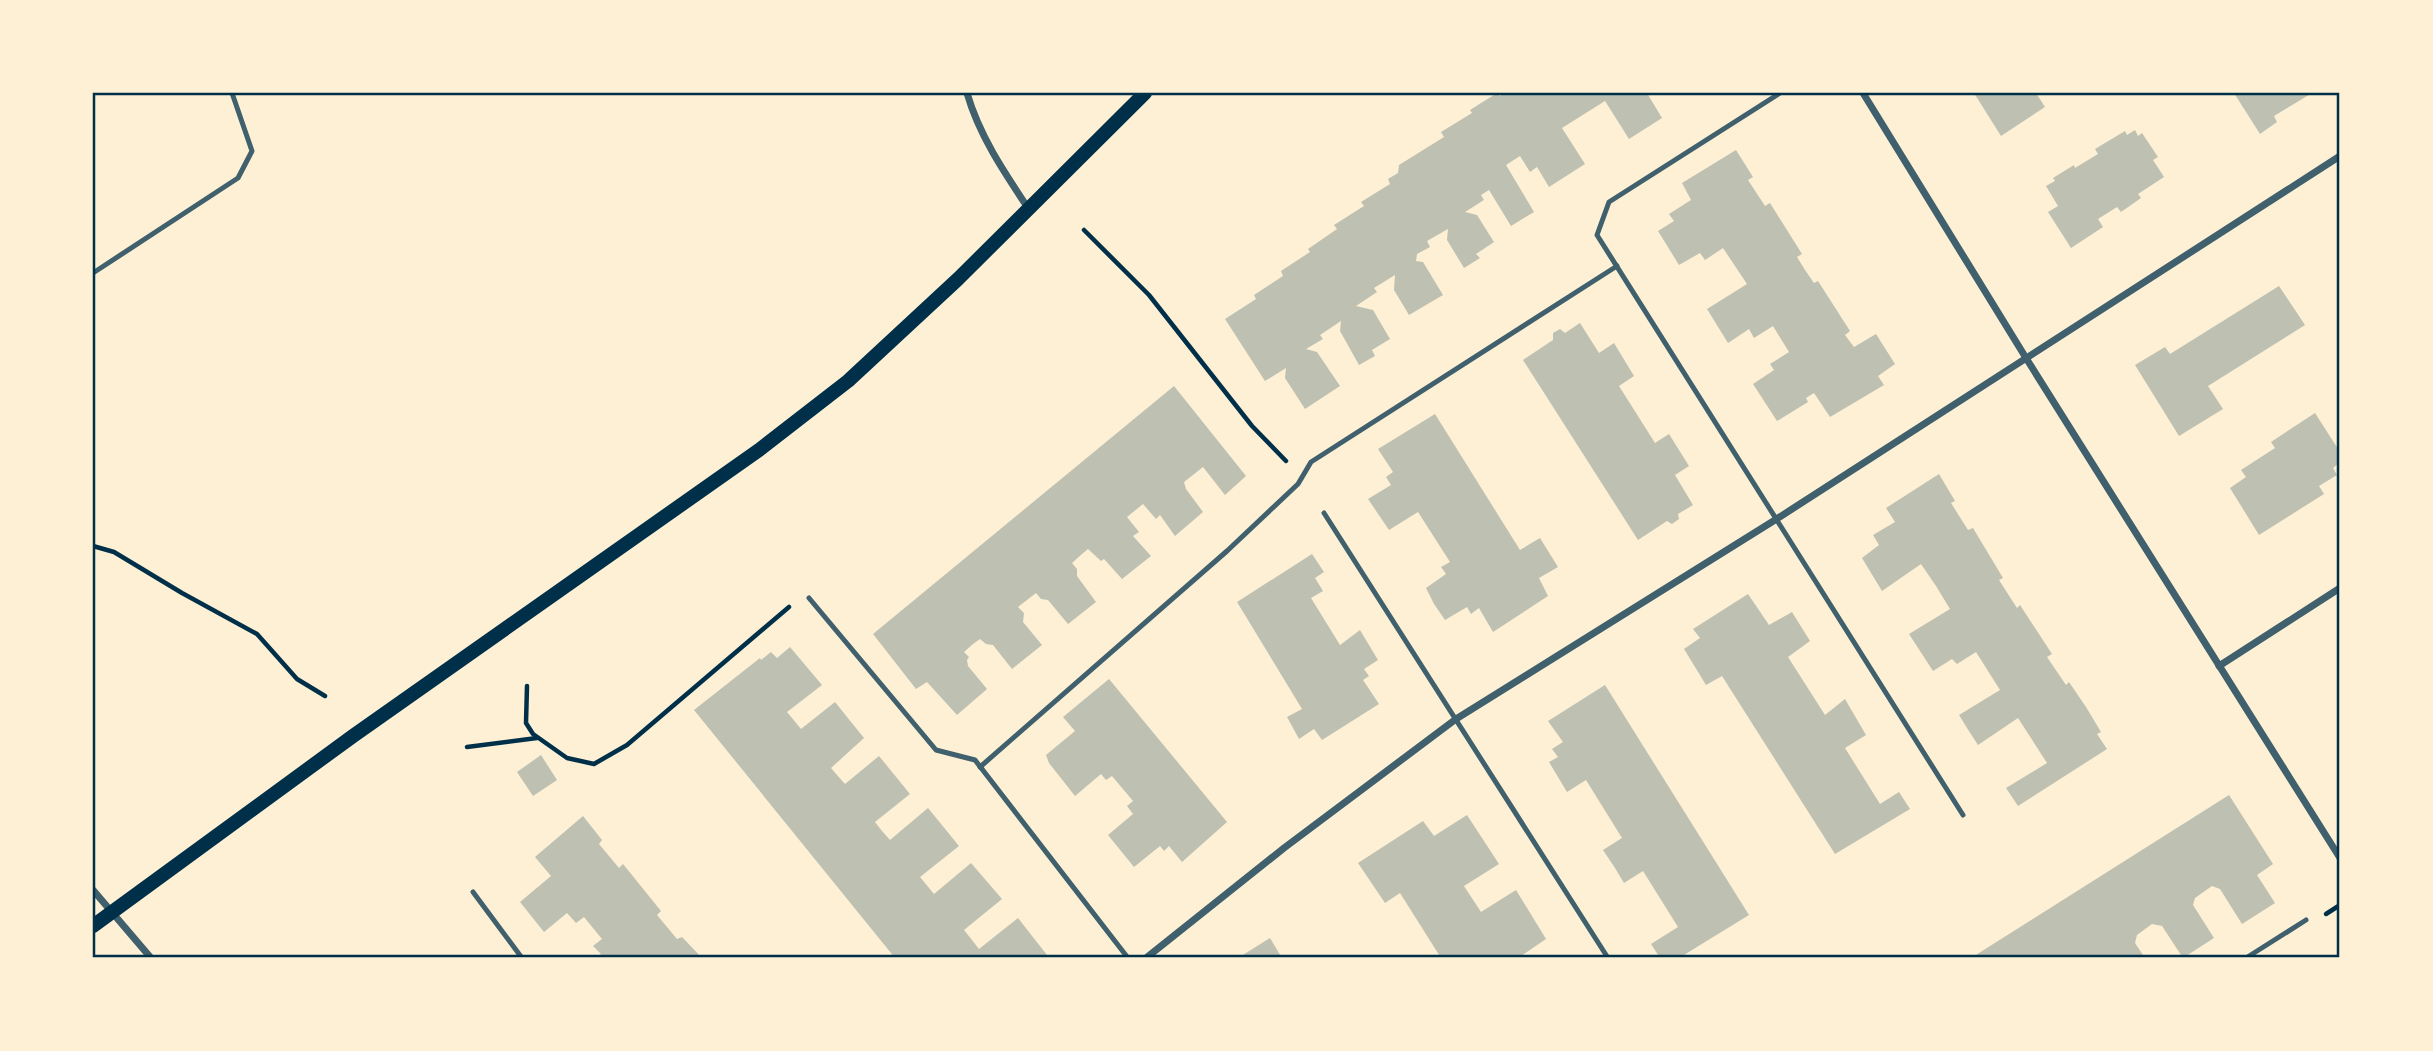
<svg xmlns="http://www.w3.org/2000/svg" width="2433" height="1051" font-family="'DM Sans',sans-serif">
<rect width="100%" height="100%" fill="#fdf0d5"/>
<!-- building -->
<g fill="#bec0b2">
<path d="M1497 93 1500 96 1504 93H1647L1662 118 1629 139 1605 101 1562 128 1585 164 1549 187 1537 167 1530 172 1520 156 1506 165 1534 212 1511 226 1489 190 1481 195 1484 200 1465 212 1477 215 1494 242 1476 254 1480 258 1464 268 1447 240 1448 229 1427 241 1430 247 1417 254 1416 261 1423 262 1443 295 1409 315 1394 290 1395 275 1374 288 1377 292 1356 306 1373 310 1390 339 1372 350 1375 356 1359 365 1340 331 1341 321 1320 335 1323 339 1306 349 1317 352 1340 386 1305 409 1285 378 1286 368 1265 381 1225 319 1256 299 1254 295 1283 276 1281 271 1310 252 1308 249 1337 229 1334 225 1364 206 1361 202 1390 184 1388 179 1398 173 1399 165 1444 137 1441 132 1472 113 1470 110Z"/>
<path d="M1974 93H2036L2045 107 2001 136Z"/>
<path d="M2234 93H2312L2274 116 2277 122 2260 134Z"/>
<path d="M2135 130 2138 136 2142 133 2158 157 2153 160 2164 177 2138 194 2141 198 2121 212 2117 207 2098 219 2103 227 2071 248 2048 212 2058 206 2046 186 2055 181 2053 178 2074 165 2075 168 2098 154 2095 149 2125 131 2127 135Z"/>
<path d="M1736 150 1753 177 1748 180 1765 206 1770 203 1802 254 1797 257 1805 270 1814 283 1818 281 1850 331 1845 335 1854 347 1876 334 1895 364 1878 376 1884 385 1830 417 1814 393 1806 398 1808 402 1777 421 1753 384 1774 370 1770 364 1789 352 1773 326 1754 338 1749 329 1728 343 1707 309 1747 284 1723 248 1705 260 1700 253 1679 265 1658 231 1674 221 1669 214 1691 200 1682 183Z"/>
<path d="M2279 286 2305 325 2208 386 2223 409 2179 436 2135 365 2165 347 2170 354Z"/>
<path d="M1580 323 1599 353 1614 343 1634 376 1619 386 1655 443 1669 434 1689 466 1675 475 1693 505 1678 514 1679 519 1672 524 1667 521 1638 540 1523 360 1553 340V333L1560 329 1565 333Z"/>
<path d="M1174 386 1246 476 1225 495 1203 467 1184 482 1186 489 1203 512 1175 536 1160 515 1156 519 1143 504 1127 517 1139 532 1133 536 1151 556 1122 579 1104 559 1101 561 1088 549 1082 554 1072 563 1077 569V576L1096 602 1068 624 1048 600 1041 599 1036 593 1018 607 1024 613 1023 622 1042 645 1012 669 993 645 986 644 980 639 973 644 964 652 969 657 967 660 968 666 987 689 957 715 927 682 916 689 873 634Z"/>
<path d="M2315 413 2340 452V462L2333 468 2337 475 2319 486 2324 494 2259 535 2230 488 2246 477 2241 470 2275 448 2271 442Z"/>
<path d="M1435 414 1520 550 1540 538 1558 567 1539 578 1548 596 1493 632 1479 608 1471 614 1467 607 1445 620 1434 604 1426 588 1446 574 1441 567 1450 562 1418 512 1389 530 1368 499 1391 485 1386 477 1393 472 1378 449Z"/>
<path d="M1939 474 1955 501 1951 503 1968 530 1973 528 2003 578 1999 580 2017 608 2020 605 2037 631 2052 654 2047 657 2066 685 2069 682 2086 707 2101 732 2097 734 2107 749 2018 806 2006 788 2047 763 2018 718 1978 745 1967 728 1959 715 2000 690 1976 652 1957 664 1952 659 1933 671 1909 634 1950 609 1936 586 1921 564 1882 591 1862 558 1879 545 1873 535 1895 522 1886 508Z"/>
<path d="M1312 554 1324 572 1315 578 1323 591 1311 598 1340 645 1360 630 1378 660 1364 669 1369 676 1363 680 1379 704 1322 740 1314 729 1299 739 1287 717 1302 709 1237 602Z"/>
<path d="M1748 594 1769 625 1792 612 1810 641 1788 657 1825 715 1845 699 1866 735 1845 748 1880 804 1899 792 1910 809 1835 854 1722 676 1706 685 1684 649 1700 638 1693 629Z"/>
<path d="M790 647 822 685 787 712 801 729 835 702 864 738 831 768 837 775 845 784 879 756 910 794 875 822 882 831 890 840 928 808 959 846 920 877 934 894 971 863 1002 899 964 930 972 940 979 949 1018 918 1047 955 1043 958H895L694 710 760 658 761 660 771 652 777 658Z"/>
<path d="M1109 679 1227 822 1182 862 1169 846 1164 851 1160 846 1134 867 1108 835 1133 814 1127 806 1133 801 1112 776 1106 780 1101 774 1075 796 1049 763 1046 755 1075 731 1063 717Z"/>
<path d="M1605 685 1749 915 1679 958H1660L1651 944 1678 927 1643 871 1624 883 1615 868 1603 850 1622 838 1586 780 1567 792 1549 762 1558 757 1552 749 1563 742 1548 721Z"/>
<path d="M541 755 557 780 533 796 517 772Z"/>
<path d="M2229 795 2273 864 2257 875 2275 903 2242 924 2220 889 2212 886 2195 898 2193 905 2214 938 2183 958 2162 926 2152 924 2137 935 2135 943 2145 958H1971Z"/>
<path d="M1467 815 1499 864 1464 886 1481 912 1516 890 1546 939 1518 958H1441L1400 893 1385 903 1358 863 1423 821 1434 836Z"/>
<path d="M583 816 602 840 599 844 619 868 623 864 661 911 657 915 677 939 682 937 702 958H596L601 954 593 946 602 939 584 917 576 923 567 913 544 932 520 902 551 876 535 857Z"/>
<path d="M1270 938 1282 958H1238Z"/>
</g>
<g fill="none" stroke-linecap="round" stroke-linejoin="round">
<!-- path -->
<g stroke="#003049" stroke-width="4.5">
<path d="M1084 230 1149 295 1252 426 1286 461"/>
<path d="M93 546 114 552 182 593 257 634 297 679 325 696"/>
<path d="M527 686 526 723 533 734 567 758 594 764 627 745 789 607"/>
<path d="M467 747 537 738"/>
<path d="M2326 914 2340 905"/>
</g>
<!-- service -->
<g stroke="#3f606c" stroke-width="5">
<path d="M1780 93 1609 202 1597 235 1963 815"/>
<path d="M93 273 238 178 252 151 232 93"/>
<path d="M1324 513 1608 958"/>
<path d="M809 598 936 750 975 760 1128 958"/>
<path d="M980 767 1227 551 1298 484 1311 462 1617 266"/>
<path d="M473 892 522 958"/>
<path d="M2246 958 2306 920"/>
</g>
<!-- minor -->
<g stroke="#3f606c" stroke-width="7">
<path d="M967 93C979 135 1004 172 1028 208"/>
<path d="M1863 93 2026 358 2340 858"/>
<path d="M2219 666 2340 588"/>
<path d="M93 890 151 958"/>
<path d="M1146 958 1284 848 1456 719 1775 520 2340 156"/>
</g>
<!-- secondary -->
<path stroke="#003049" stroke-width="14" d="M93 926 353 736 759 450 848 381 958 279 1145 93"/>
</g>
<!-- border -->
<rect width="2433" height="1051" fill="none" stroke="#fdf0d5" stroke-width="189"/>
<rect x="94" y="94" width="2244" height="862" fill="none" stroke="#003049" stroke-width="2.5"/>
</svg>
